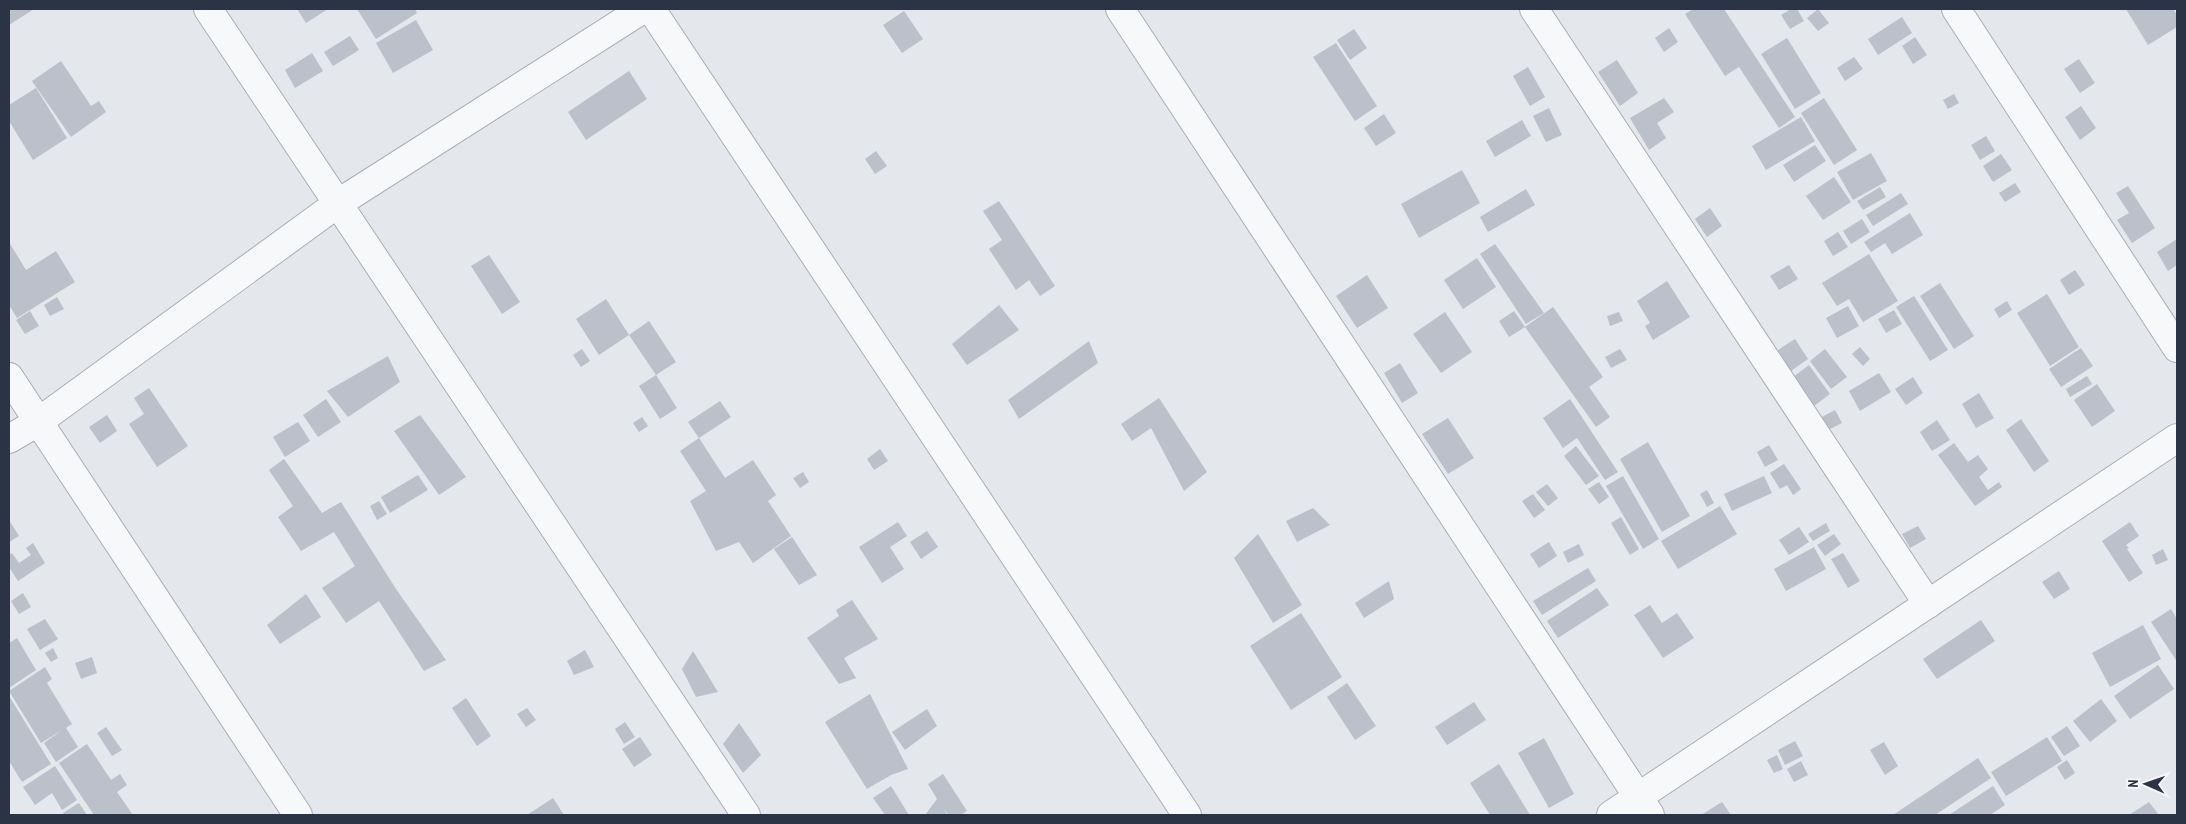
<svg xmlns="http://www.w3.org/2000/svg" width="2186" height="824" font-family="'PT Sans Narrow',sans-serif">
<rect width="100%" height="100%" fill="#e4e7ec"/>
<!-- building -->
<g fill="#bbc0ca">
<path d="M9 9H34L9 25Z"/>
<path d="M297 9H328L306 23Z"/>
<path d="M357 9H415L417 13 376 39Z"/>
<path d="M1693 9H1724L1795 117 1779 128 1739 67 1725 76 1685 14Z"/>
<path d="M1791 9H1797L1804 21 1790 29 1781 15Z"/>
<path d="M1818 9 1829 23 1818 31 1807 18Z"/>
<path d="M2126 9H2173L2177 15V27L2148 45Z"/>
<path d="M904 11 923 39 902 53 883 25Z"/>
<path d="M1902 17 1912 33 1878 55 1868 39Z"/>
<path d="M416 20 433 50 393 73 376 43Z"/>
<path d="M1669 28 1678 42 1664 52 1655 38Z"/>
<path d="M1354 29 1367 48 1350 60 1337 40Z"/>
<path d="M350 36 359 50 333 66 324 52Z"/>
<path d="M1915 37 1927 55 1913 64 1902 46Z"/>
<path d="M1787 38 1821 93 1795 109 1761 54Z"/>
<path d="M1336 43 1377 106 1355 121 1313 57Z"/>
<path d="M312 53 323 71 295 88 285 70Z"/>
<path d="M1854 57 1863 69 1845 81 1837 68Z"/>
<path d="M2079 59 2095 83 2080 93 2064 69Z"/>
<path d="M1617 60 1638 93 1620 106 1598 72Z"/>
<path d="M61 61 91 106 99 101 106 112 71 137 32 81Z"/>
<path d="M1528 67 1545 97 1530 106 1513 76Z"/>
<path d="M629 71 647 99 586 140 568 112Z"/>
<path d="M36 88 67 138 33 160 9 121V105Z"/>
<path d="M1954 94 1959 103 1948 109 1943 100Z"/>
<path d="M1664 98 1674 112 1657 123 1666 138 1649 150 1630 118Z"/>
<path d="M1824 98 1857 150 1834 165 1801 113Z"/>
<path d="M2081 106 2096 128 2080 140 2065 117Z"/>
<path d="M1549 108 1562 135 1546 142 1533 116Z"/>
<path d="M1384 114 1396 133 1376 146 1364 128Z"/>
<path d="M1801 117 1815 141 1766 170 1752 146Z"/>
<path d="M1522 120 1531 136 1495 157 1486 141Z"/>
<path d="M1986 136 1995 151 1980 160 1971 145Z"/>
<path d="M1815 145 1826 161 1794 182 1783 165Z"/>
<path d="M876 151 887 166 875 174 865 159Z"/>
<path d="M1871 153 1887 181 1853 200 1837 172Z"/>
<path d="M2001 154 2012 170 1993 182 1983 166Z"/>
<path d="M1462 170 1480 203 1419 238 1401 204Z"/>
<path d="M1834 177 1851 202 1823 220 1806 196Z"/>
<path d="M2015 183 2021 192 2005 202 1999 193Z"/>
<path d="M2128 186 2155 228 2132 243 2117 220 2129 213 2116 193Z"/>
<path d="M1880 187 1886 197 1863 210 1857 201Z"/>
<path d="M1526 189 1535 205 1488 232 1480 217Z"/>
<path d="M1901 193 1908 204 1873 226 1866 215Z"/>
<path d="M999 201 1055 286 1040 296 1029 280 1016 290 989 249 1002 240 983 211Z"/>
<path d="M1710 208 1722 226 1707 237 1695 219Z"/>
<path d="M1910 213 1923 235 1892 254 1885 243 1871 252 1864 242Z"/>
<path d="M1862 219 1870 232 1851 244 1843 231Z"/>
<path d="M1838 232 1848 247 1833 256 1824 241Z"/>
<path d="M2177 239V265L2168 271 2157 252Z"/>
<path d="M9 242 26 270 56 251 75 282 17 318 9 305Z"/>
<path d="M1495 244 1544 313 1526 324 1480 254Z"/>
<path d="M1869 254 1898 301 1863 322 1849 299 1837 306 1822 283Z"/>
<path d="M489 255 520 302 502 314 471 266Z"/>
<path d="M1477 258 1496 287 1463 309 1444 280Z"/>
<path d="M1789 265 1798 279 1779 290 1770 276Z"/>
<path d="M2075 270 2085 285 2069 295 2060 280Z"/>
<path d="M1367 275 1388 308 1357 328 1336 296Z"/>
<path d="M1667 281 1690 317 1653 340 1645 326 1650 323 1637 301Z"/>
<path d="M1940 283 1974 336 1954 349 1920 296Z"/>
<path d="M2047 294 2079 347 2050 366 2017 313Z"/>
<path d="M1914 296 1948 350 1930 361 1896 307Z"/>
<path d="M57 297 64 309 50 316 44 305Z"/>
<path d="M606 299 629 335 599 355 576 319Z"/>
<path d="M2007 301 2012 310 1999 318 1994 309Z"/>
<path d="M999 305 1019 330 967 365 952 344Z"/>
<path d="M1848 306 1859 326 1837 338 1826 318Z"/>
<path d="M1553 307 1603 377 1589 387 1610 417 1596 427 1525 327Z"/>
<path d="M1894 310 1902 324 1886 333 1878 319Z"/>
<path d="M30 311 39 326 25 334 16 320Z"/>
<path d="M1514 311 1525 327 1509 337 1499 321Z"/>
<path d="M1445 312 1472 352 1441 373 1413 334Z"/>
<path d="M1619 312 1623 321 1610 326 1607 316Z"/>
<path d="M649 321 676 362 656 375 629 335Z"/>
<path d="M1795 339 1808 359 1791 371 1778 350Z"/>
<path d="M1089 341 1098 363 1019 419 1008 400Z"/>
<path d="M1860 347 1870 359 1863 366 1852 354Z"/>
<path d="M2081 348 2093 366 2061 387 2049 369Z"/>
<path d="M582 349 590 361 581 367 573 355Z"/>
<path d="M1620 349 1627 360 1611 368 1605 357Z"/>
<path d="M1825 349 1847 377 1831 389 1810 361Z"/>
<path d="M388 356 400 382 348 417 327 391Z"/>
<path d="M1400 363 1418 393 1402 403 1384 373Z"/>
<path d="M1809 365 1830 394 1814 406 1793 377Z"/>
<path d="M1879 373 1891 392 1860 411 1849 391Z"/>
<path d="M656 375 677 408 660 419 639 386Z"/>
<path d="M2087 376 2092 384 2070 397 2066 389Z"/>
<path d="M1913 377 1923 393 1906 405 1895 389Z"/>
<path d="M2097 384 2115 411 2092 427 2074 400Z"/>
<path d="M149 388 188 446 157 467 129 424 144 414 134 398Z"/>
<path d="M1979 393 1994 418 1976 428 1962 404Z"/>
<path d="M1159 398 1207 472 1184 491 1151 428 1132 441 1121 424Z"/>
<path d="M326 399 341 422 318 437 303 415Z"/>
<path d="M1570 399 1618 472 1605 480 1577 438 1563 448 1543 418Z"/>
<path d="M720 401 731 417 699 438 688 422Z"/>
<path d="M1835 410 1842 423 1828 430 1822 417Z"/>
<path d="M107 415 117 431 100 443 89 427Z"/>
<path d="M420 415 466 477 439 495 394 431Z"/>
<path d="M642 417 648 426 639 432 633 423Z"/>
<path d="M1448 418 1474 458 1448 474 1422 434Z"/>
<path d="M2021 419 2049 461 2034 472 2006 430Z"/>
<path d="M1937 420 1950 440 1932 451 1920 432Z"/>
<path d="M298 422 310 441 285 457 273 437Z"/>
<path d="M699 438 725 478 753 460 776 495 768 501 791 536 753 563 739 542 716 551 690 501 706 491 680 451Z"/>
<path d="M1648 442 1690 516 1662 532 1620 459Z"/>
<path d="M1954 443 1968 462 1978 455 1988 469 1979 477 1988 490 1999 482 2002 487 1975 506 1938 455Z"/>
<path d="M1769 445 1778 460 1765 467 1757 452Z"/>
<path d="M1576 446 1599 476 1586 485 1564 456Z"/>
<path d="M880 449 888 461 874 470 867 459Z"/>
<path d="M284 459 322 513 341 502 396 589 446 660 424 671 379 601 346 623 322 588 355 566 334 532 301 551 278 517 293 506 269 470Z"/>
<path d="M1784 464 1801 489 1793 495 1787 485 1780 489 1770 473Z"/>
<path d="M803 472 809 482 800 488 793 478Z"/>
<path d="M418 475 428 490 390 513 381 497Z"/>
<path d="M1623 476 1659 539 1643 549 1606 486Z"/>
<path d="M1764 476 1772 493 1732 511 1724 494Z"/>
<path d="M1599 482 1609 497 1599 504 1588 489Z"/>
<path d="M1547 484 1558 498 1548 506 1536 492Z"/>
<path d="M1707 490 1714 503 1707 507 1700 494Z"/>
<path d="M1533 494 1545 510 1534 518 1522 501Z"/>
<path d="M379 501 387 514 377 520 370 506Z"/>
<path d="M1720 506 1737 534 1678 569 1661 541Z"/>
<path d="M1313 508 1330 525 1297 542 1286 521Z"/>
<path d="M1621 517 1639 549 1630 555 1611 523Z"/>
<path d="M9 520 19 536 9 542Z"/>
<path d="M898 522 907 536 890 547 904 569 882 583 859 547Z"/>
<path d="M2130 522 2139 536 2126 545 2129 548 2127 549 2143 573 2129 582 2102 541Z"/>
<path d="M1826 523 1830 531 1813 541 1808 534Z"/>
<path d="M1918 526 1926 539 1910 548 1902 534Z"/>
<path d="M1799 527 1809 542 1789 555 1779 540Z"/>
<path d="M927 531 938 547 921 559 910 542Z"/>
<path d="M1258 534 1302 605 1273 623 1234 558Z"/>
<path d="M1834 534 1841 544 1825 556 1817 545Z"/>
<path d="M792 537 817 575 799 585 774 549Z"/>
<path d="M1549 542 1557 556 1539 568 1530 554Z"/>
<path d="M33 543 45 563 18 581 9 567V555L12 553 19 563 31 555 26 548Z"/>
<path d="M1579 544 1584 555 1568 563 1563 552Z"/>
<path d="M1814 547 1826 569 1786 591 1774 569Z"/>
<path d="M2163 549 2168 560 2156 565 2152 555Z"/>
<path d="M1843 553 1860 581 1848 588 1831 559Z"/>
<path d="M1588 568 1596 581 1542 615 1533 601Z"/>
<path d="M2059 571 2070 589 2054 599 2042 582Z"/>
<path d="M1389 581 1394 599 1364 618 1355 603Z"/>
<path d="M1597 588 1609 605 1558 638 1547 621Z"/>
<path d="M23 593 31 607 19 614 11 601Z"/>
<path d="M306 594 321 617 280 644 267 625Z"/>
<path d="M852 600 878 639 844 658 856 678 839 684 807 638 839 616 836 610Z"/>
<path d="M1650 605 1662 623 1677 613 1694 638 1663 658 1634 615Z"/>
<path d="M2171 609 2177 619 2176 660 2151 622Z"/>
<path d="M1301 613 1342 677 1291 710 1250 646Z"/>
<path d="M45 619 58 639 40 650 27 629Z"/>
<path d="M1981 620 1995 641 1937 679 1923 659Z"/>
<path d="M2143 625 2161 659 2110 687 2092 653Z"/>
<path d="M17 638 36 670 9 688V643Z"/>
<path d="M53 648 58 658 51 662 45 653Z"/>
<path d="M585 650 594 667 574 675 567 661Z"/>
<path d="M693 651 718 692 696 697 682 669Z"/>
<path d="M92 657 97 673 81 679 75 663Z"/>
<path d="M2158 665 2174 689 2130 719 2114 696Z"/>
<path d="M45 667 52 679 47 683 72 724 66 728 78 747 56 762 44 743 62 730 41 743 9 691Z"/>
<path d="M1347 683 1376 726 1355 740 1327 697Z"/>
<path d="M870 694 908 769 891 775 867 789 825 722Z"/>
<path d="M9 696 51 764 22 782 9 761Z"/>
<path d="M466 698 491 736 477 746 452 708Z"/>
<path d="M2101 699 2117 721 2090 742 2073 721Z"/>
<path d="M1474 702 1486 720 1447 745 1435 727Z"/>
<path d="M527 708 536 720 526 727 517 714Z"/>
<path d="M927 709 937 726 905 750 892 732Z"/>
<path d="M625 722 635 737 624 744 615 729Z"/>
<path d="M739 723 761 755 743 773 723 744Z"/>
<path d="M2067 726 2080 746 2064 756 2051 737Z"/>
<path d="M106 727 122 750 112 756 97 733Z"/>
<path d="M640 737 652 755 634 767 622 749Z"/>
<path d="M2047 737 2062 761 2006 796 1991 772Z"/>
<path d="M1544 738 1574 794 1549 808 1518 753Z"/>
<path d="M1795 741 1803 756 1785 765 1778 750Z"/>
<path d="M1884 742 1898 766 1885 775 1870 750Z"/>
<path d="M87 744 111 780 120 774 127 785 117 792 133 815H94L59 763Z"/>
<path d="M1777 755 1783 769 1774 773 1767 760Z"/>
<path d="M1978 758 1991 778 1935 815H1893Z"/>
<path d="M2067 760 2075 773 2065 780 2057 767Z"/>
<path d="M1801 761 1808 775 1794 782 1787 769Z"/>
<path d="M1499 764 1530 815H1490L1470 783Z"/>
<path d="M55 766 77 800 62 810 52 793 35 805 23 787Z"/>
<path d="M943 774 967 811 960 815H948L944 809 947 815H925L937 799 928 784Z"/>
<path d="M891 786 909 815H885L873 798Z"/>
<path d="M1993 786 2005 805 1990 815H1949Z"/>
<path d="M553 798 564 815H527Z"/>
<path d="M1722 802 1731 815H1701Z"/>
<path d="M2149 802 2159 815H2129Z"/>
<path d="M79 803 87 815H64L63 813Z"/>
</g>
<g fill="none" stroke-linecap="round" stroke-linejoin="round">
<!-- minor casing -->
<g stroke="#a9aeb7" stroke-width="30">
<g id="minor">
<path d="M208 9 746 815"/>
<path d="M651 9 1187 815"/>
<path d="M1120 9 1650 815"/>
<path d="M1534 9 1928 604"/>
<path d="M1956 9 2177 348"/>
<path d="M9 377 298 815"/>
<path d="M9 439 38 422 337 204 643 9"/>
<path d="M1611 815 2177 438"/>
</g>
</g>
<!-- minor -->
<use href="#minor" stroke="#f7f8fa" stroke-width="28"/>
</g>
<!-- border -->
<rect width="2186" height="824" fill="none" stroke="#2b3445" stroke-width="20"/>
<!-- north arrow -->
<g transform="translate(2146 784) rotate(272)" stroke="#f4f6f9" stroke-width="4" paint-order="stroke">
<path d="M0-4L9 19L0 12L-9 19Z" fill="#2b3445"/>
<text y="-8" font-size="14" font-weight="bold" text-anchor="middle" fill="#2b3445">N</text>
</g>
</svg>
